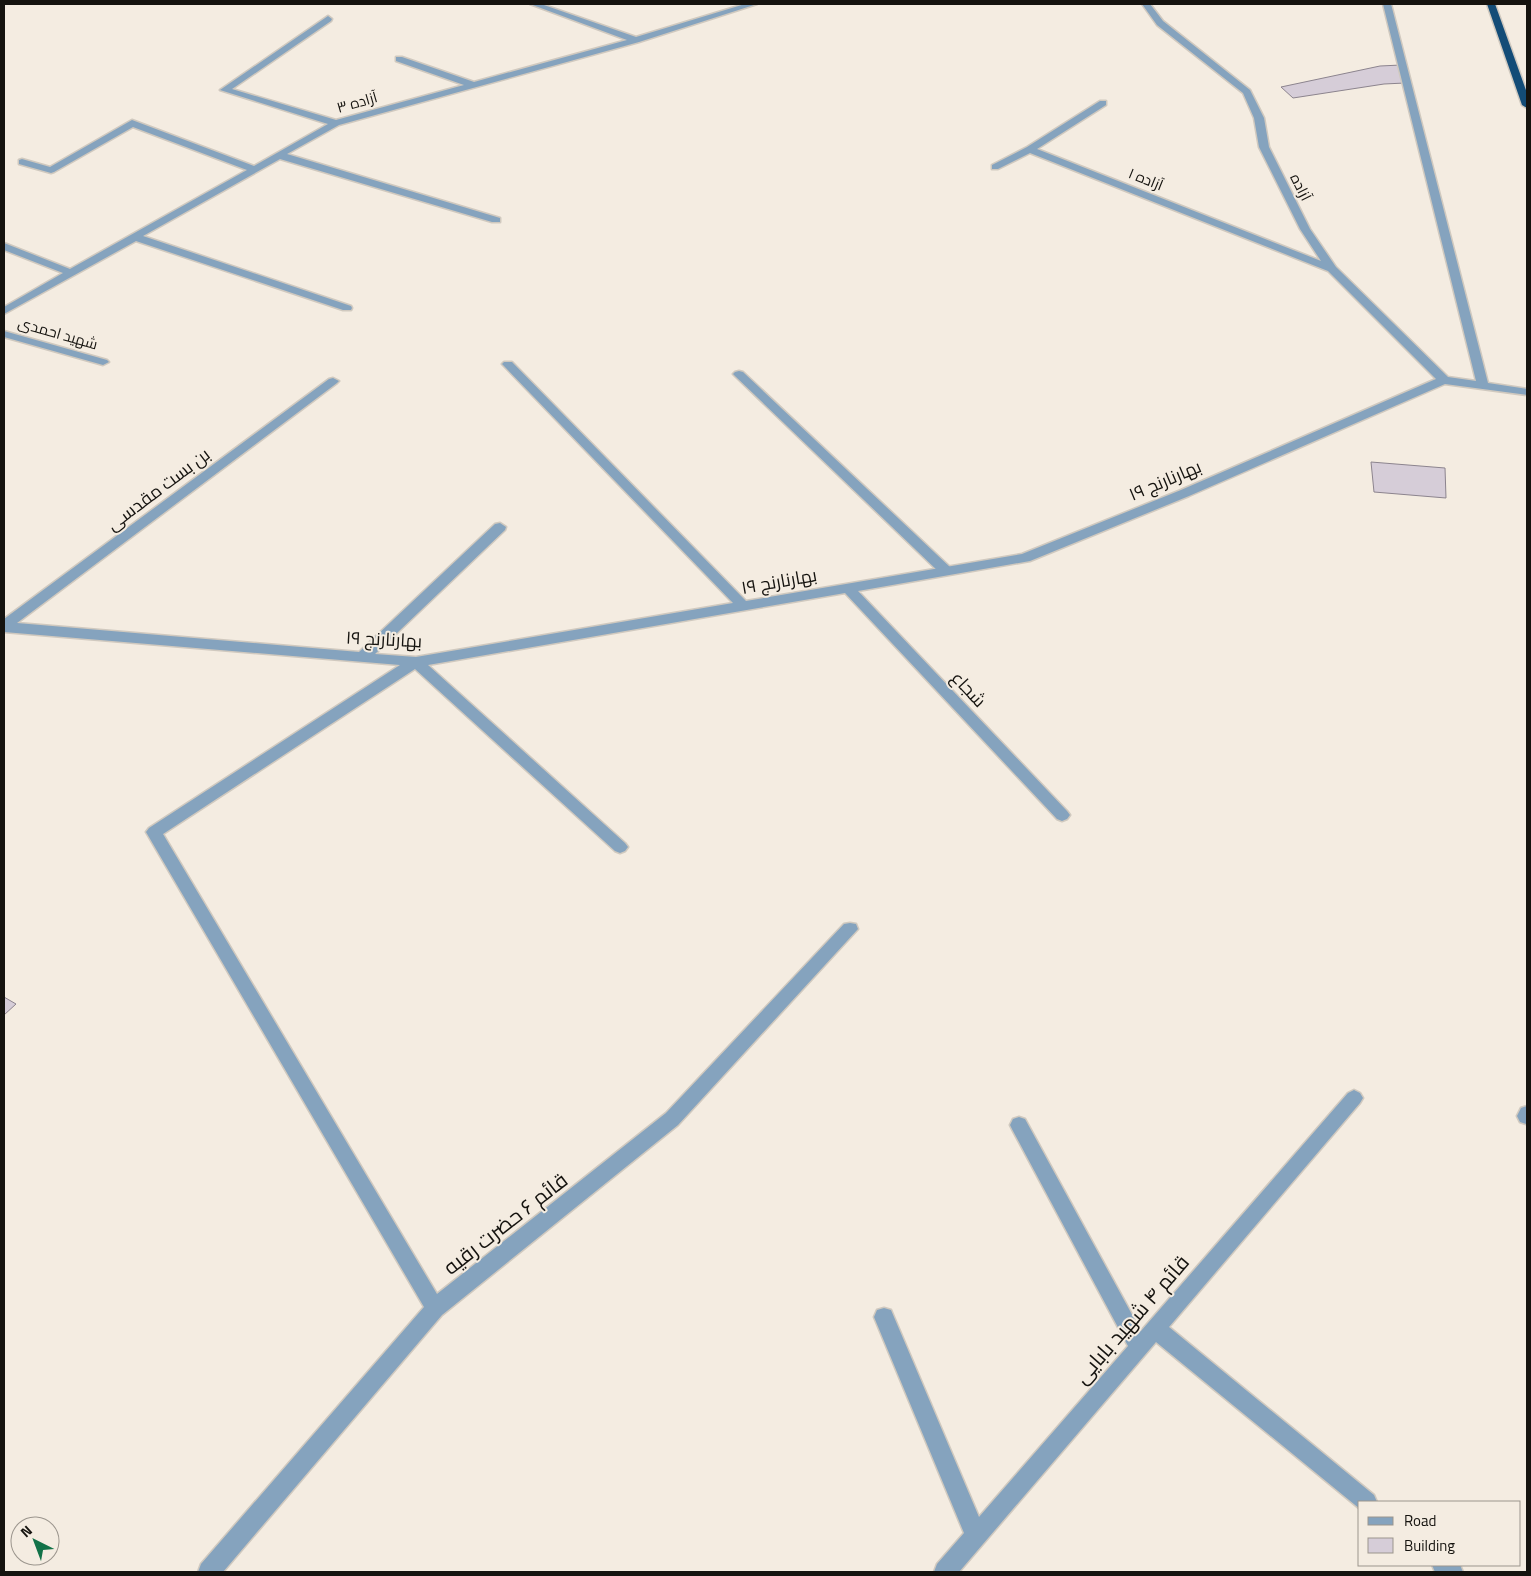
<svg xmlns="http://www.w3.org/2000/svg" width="1531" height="1576" font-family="'Titillium Web',Cairo,sans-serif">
<rect width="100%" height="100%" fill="#f4ece1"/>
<!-- building -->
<g fill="#d6cdd8" stroke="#8c848e">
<path d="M1401 65 1405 83 1384 84 1293 98 1281 87 1380 66Z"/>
<path d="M1371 462 1445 468 1446 498 1374 492Z"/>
<path d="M4 997 16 1004 4 1015Z"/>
</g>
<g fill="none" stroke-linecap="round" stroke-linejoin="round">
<!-- lane casing -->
<g stroke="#d0c9bf" stroke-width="3">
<path id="lane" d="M739 371 743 372 951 568 953 571 951 574H941L735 376 733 374 735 372Z"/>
</g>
<!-- street casing -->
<g stroke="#d0c9bf" stroke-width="3">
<g id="street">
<path d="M530 4H541L636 37 745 4H757L639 42 339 125 287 154 500 218V222H492L280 159 143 236 351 306 352 308 351 310H343L136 241 4 314V307L63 273 4 250V243L70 269 247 170 133 127 54 172 51 173 19 164V160L22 159 50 167 132 120 254 166 328 124 220 90 328 16 332 19 331 21 232 89 336 120 464 85 396 61V57H402L474 82 627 40Z"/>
<path d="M1142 4H1150L1163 21 1250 90 1264 118 1269 147 1310 229 1336 267 1448 377 1476 381 1383 4H1391L1488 383 1527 389V395L1445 384 1189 496 1030 561 858 591 1067 811 1070 815 1067 819 1062 821 1057 819 845 593 428 665 625 843 628 847 625 851 620 853 615 851 415 669 163 834 437 1294 666 1113 844 924 850 923 856 924 858 929 678 1125 442 1315 223 1572H198L201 1564 424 1307 146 832 149 828 400 665 4 632V619L329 379 333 378 339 381 337 383 17 623 359 652 495 524 500 523 506 527 505 530 375 654 416 657 733 603 504 366 502 364 504 362H512L746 601 1022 554 1181 490 1436 379 1328 271 1030 153 998 169H992V165L1027 147 1100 101H1106V105L1037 149 1321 261 1300 229 1259 147 1254 118 1243 93 1157 25Z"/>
<path d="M4 331 107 360 109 362 103 365 4 337Z"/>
<path d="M1354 1090 1360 1093 1363 1098 1360 1103 1169 1327 1374 1495 1377 1502H1360V1509L1156 1342 959 1572H934L937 1564 964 1533 874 1317 877 1310 884 1308 891 1310 979 1517 1128 1346 1013 1131 1010 1125 1013 1119 1019 1117 1025 1119 1141 1331 1348 1093Z"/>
<path d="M1527 1106V1123L1526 1124 1520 1122 1517 1116 1521 1108Z"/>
<path d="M1432 1565H1460L1463 1572H1435Z"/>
</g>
</g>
<!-- highway casing -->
<g stroke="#d0c9bf" stroke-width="3">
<path id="highway" d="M1487 4H1495L1527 93V108L1522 105Z"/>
</g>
<!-- lane -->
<use href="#lane" fill="#85a3be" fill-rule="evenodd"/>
<!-- street -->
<use href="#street" fill="#85a3be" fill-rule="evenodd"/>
<!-- highway -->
<use href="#highway" fill="#134c77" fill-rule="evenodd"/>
</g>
<g text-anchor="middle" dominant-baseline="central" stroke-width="4" stroke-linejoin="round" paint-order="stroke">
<!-- far-street labels -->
<g font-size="15" fill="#15130f" stroke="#f4ece1">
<text transform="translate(357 102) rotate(-16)">آزاده ۳</text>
<text transform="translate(1146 179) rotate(22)">آزاده ۱</text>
<text transform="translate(1301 187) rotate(63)">آزاده</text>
<text transform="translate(58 333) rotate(16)">شهید احمدی</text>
</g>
<!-- street labels -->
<g font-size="18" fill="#15130f" stroke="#f4ece1">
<text transform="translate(1165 480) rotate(-23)">بهارنارنج ۱۹</text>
<text transform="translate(158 489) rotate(-37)">بن بست مقدسی</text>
<text transform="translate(779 581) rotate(-10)">بهارنارنج ۱۹</text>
<text transform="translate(384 639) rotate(3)">بهارنارنج ۱۹</text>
<text transform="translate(969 689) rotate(47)">شجاع</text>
</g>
<!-- near-street labels -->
<g font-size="21" fill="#15130f" stroke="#f4ece1">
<text transform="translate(505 1223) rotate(-38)">قائم ۶ حضرت رقیه</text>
<text transform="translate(1131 1319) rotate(-49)">قائم ۴ شهید بابایی</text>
</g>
</g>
<!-- border -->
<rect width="1531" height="1576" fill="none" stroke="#15130f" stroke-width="10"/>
<!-- legend -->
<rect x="1358" y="1501" width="162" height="65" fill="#f4ece1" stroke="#9b958d"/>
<rect x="1368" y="1517" width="25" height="8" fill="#85a3be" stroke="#9b958d"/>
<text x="1404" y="1526" font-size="15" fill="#15130f">Road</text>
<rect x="1368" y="1538" width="25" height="15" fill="#d6cdd8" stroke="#9b958d"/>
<text x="1404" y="1551" font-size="15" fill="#15130f">Building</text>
<!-- north arrow -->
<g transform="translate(35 1541) rotate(318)"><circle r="24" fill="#f4ece1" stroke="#9b958d"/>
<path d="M0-4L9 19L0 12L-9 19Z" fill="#127248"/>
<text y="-8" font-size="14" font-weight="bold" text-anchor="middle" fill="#15130f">N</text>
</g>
</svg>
